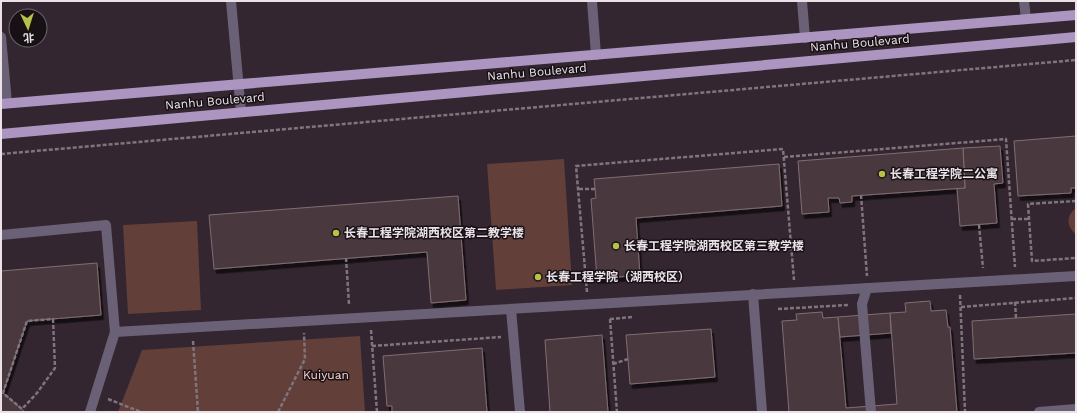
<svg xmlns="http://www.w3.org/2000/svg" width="1077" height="413" font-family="'Work Sans','Noto Sans SC',sans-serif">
<defs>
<filter id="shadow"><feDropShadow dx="2.5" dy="4.5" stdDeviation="0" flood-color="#0009"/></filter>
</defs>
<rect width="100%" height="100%" fill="#332630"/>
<!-- green -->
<g fill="#623f39">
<path d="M564 159 572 285 496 290 487 164Z"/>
<path d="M1076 208V234C1066 227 1066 215 1076 208Z"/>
<path d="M197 221 201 310 128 314 123 225Z"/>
<path d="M360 336 365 412H118L142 350Z"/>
</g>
<!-- building -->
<g fill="#4a393d" stroke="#816d71" filter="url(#shadow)">
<path d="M1076 136V188H1071V193L1018 196 1014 141Z"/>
<path d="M1000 146 1003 183 994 184 997 223 960 226 957 188H965L963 148Z"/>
<path d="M963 148 965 188 852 196V202L840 203 839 198H828L829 212 802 214 798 161Z"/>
<path d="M779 164 782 206 636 218 640 275 597 279 591 199 596 198 594 179Z"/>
<path d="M458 196 466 300 431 303 427 252 214 269 209 215Z"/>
<path d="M97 263 101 315 27 321 3 393 25 412H1V271Z"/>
<path d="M930 301 931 311 946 310 948 327H950L957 412H789L782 321 797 320 796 314 822 312 823 318 838 317 846 408 897 404 890 313 906 312 905 303Z"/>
<path d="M890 313 891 333 840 337 838 317Z"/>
<path d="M1076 314V353L974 359 972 321Z"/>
<path d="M711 329 715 377 630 384 626 335Z"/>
<path d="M602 335 608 412H550L545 340Z"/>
<path d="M482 348 487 412H392V406H387L383 356Z"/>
</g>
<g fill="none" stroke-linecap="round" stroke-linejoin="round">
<!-- path -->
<g stroke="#80747d" stroke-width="2.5" stroke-dasharray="4 2" stroke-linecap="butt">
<path d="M1 154 1076 60"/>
<path d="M784 157 1006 139 1015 267"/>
<path d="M579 189H595"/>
<path d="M861 195 867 276"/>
<path d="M1076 201 1028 204 1032 261 1076 258"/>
<path d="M1012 219H1029"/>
<path d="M979 225 983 268"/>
<path d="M346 258 349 304"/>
<path d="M587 292 576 166 783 149 794 280"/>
<path d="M960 295 965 412"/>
<path d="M1015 302 1016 318"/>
<path d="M961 307 1076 298"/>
<path d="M778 309 848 305"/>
<path d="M53 319 55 368 37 393 22 409 3 393 27 321Z"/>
<path d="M610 319 633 317"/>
<path d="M610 319 617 412"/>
<path d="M371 330 377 412"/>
<path d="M193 341 198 412"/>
<path d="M372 346 501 337"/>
<path d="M613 364 628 359"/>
<path d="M108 399 141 412"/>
<path d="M278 412 305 359 304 333"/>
</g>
<!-- lane -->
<g stroke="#6b6176" stroke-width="10">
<path d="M592 1 596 55"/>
<path d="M802 1 805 38"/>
<path d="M1024 1 1026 19"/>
<path d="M1 37 7 103"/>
<path d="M1 235 106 225 115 332 90 412"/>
<path d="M867 288 862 304 871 412"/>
<path d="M753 294 762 412"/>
<path d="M511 309 520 412"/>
<path d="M115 332 1076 276"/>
<path d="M1039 412 1076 409"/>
</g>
<!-- street -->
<path stroke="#6b6176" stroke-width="10" d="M231 1 241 112"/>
<!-- primary -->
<g stroke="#ac96c1" stroke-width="10">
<path d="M1 104 1076 15"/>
<path d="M1 134 1076 37"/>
</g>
</g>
<!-- markers -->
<g fill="#b7c148" stroke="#171116" stroke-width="1.5">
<circle cx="882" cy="174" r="4"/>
<circle cx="336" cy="233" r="4"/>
<circle cx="616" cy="246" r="4"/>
<circle cx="538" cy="277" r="4"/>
</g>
<g text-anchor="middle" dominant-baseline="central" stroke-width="3" stroke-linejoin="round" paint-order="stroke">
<!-- street labels -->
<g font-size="12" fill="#ebe2e8" stroke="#171116">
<text transform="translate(860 43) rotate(-5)">Nanhu Boulevard</text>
<text transform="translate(537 72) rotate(-5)">Nanhu Boulevard</text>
<text transform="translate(215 101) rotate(-5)">Nanhu Boulevard</text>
</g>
<!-- poi labels -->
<g font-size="12" font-weight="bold" fill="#ebe2e8" stroke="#171116" text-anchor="start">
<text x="890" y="174">长春工程学院二公寓</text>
<text x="344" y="233">长春工程学院湖西校区第二教学楼</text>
<text x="624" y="246">长春工程学院湖西校区第三教学楼</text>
<text x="546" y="277">长春工程学院（湖西校区）</text>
</g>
<!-- park labels -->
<g font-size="12" fill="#fbd5ce" stroke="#171116">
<text x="326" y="375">Kuiyuan</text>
</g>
</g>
<!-- border -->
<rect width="1077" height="413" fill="none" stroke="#ebe2e8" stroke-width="4"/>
<!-- north arrow -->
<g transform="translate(28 28) rotate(176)"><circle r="19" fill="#171116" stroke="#6c656a"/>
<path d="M0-3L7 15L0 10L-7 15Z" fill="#b7c148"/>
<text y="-6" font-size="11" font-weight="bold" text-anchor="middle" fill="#ebe2e8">北</text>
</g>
</svg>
